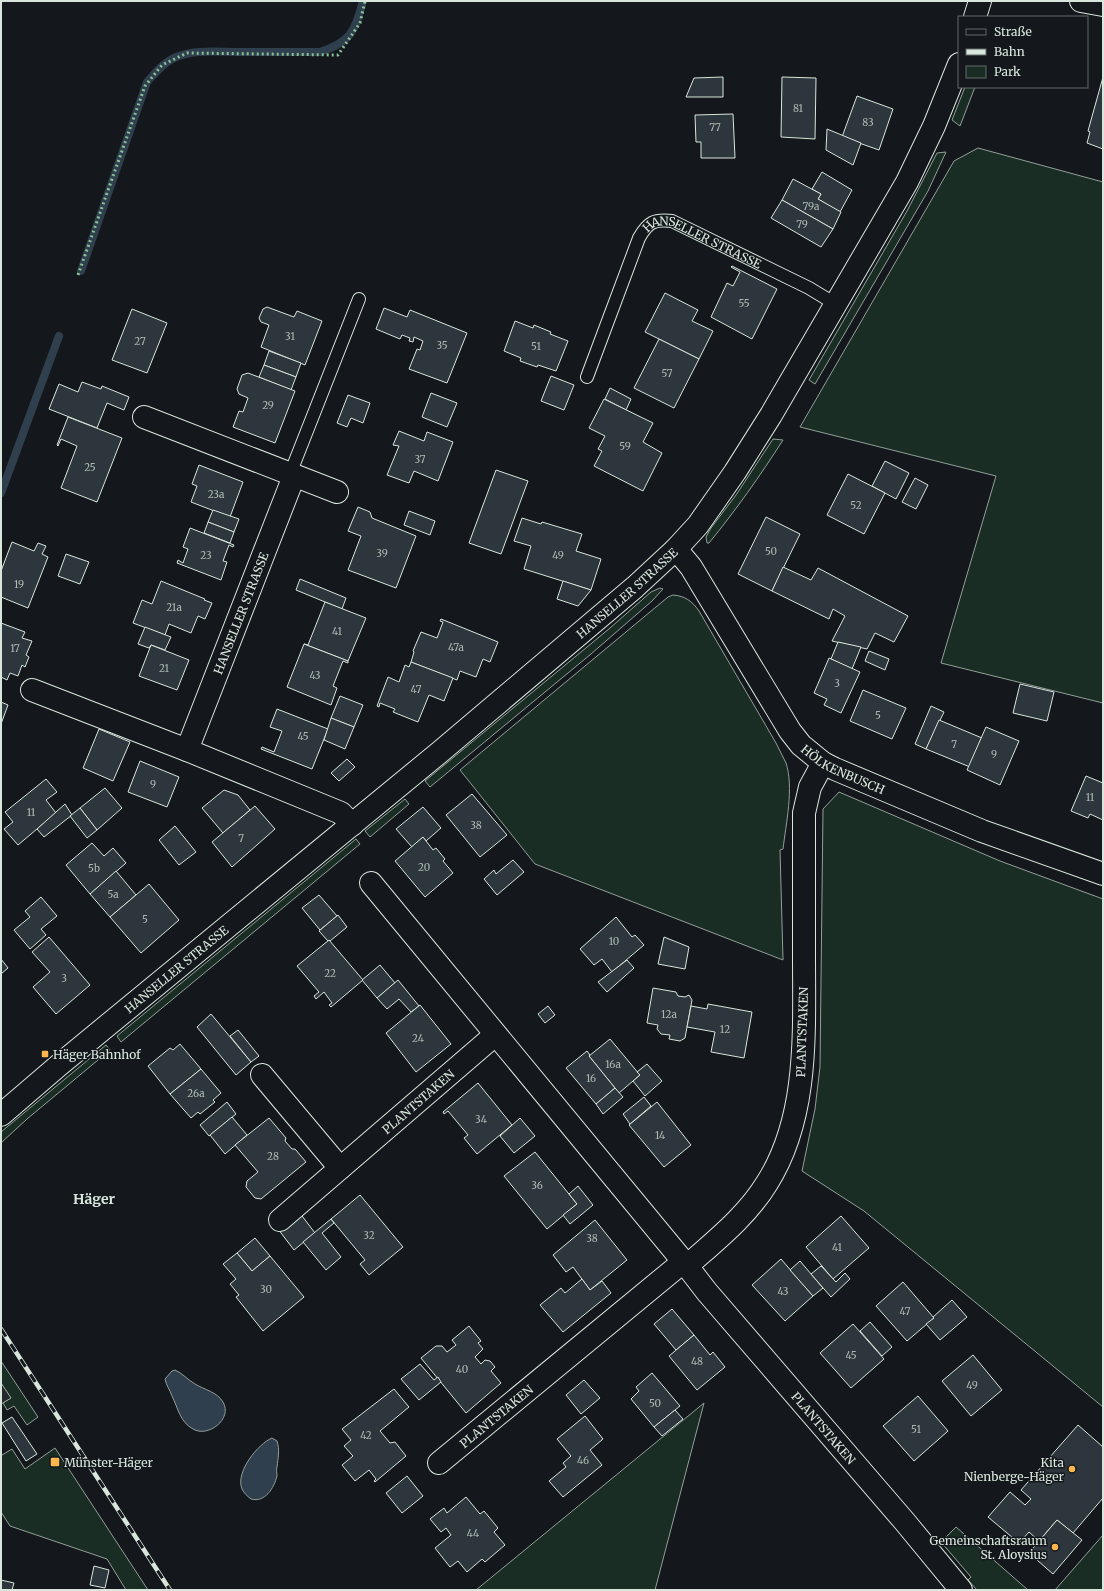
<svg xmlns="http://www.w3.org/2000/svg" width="1104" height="1591" font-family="Merriweather,serif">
<rect width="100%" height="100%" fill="#14181c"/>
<!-- green -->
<g fill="#1a2d24" stroke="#939e99">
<path d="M965 87H975L960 126 952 120Z"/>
<path d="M978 148 1103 182V703L941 663 996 476 800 427 954 161Z"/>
<path d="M946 152 928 191 815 384 809 380 907 211 937 153Z"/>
<path d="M773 439 783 440C760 476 736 510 709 543H707L706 537 711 528 736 495Z"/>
<path d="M660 588 663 589 652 601 591 654 430 787 425 781 610 628 651 592Z"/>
<path d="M673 595C685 596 692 601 699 611L776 743C779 750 783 756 786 763 794 787 786 824 783 849L780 850 783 960 535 864 460 770 668 597Z"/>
<path d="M839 792 1000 861 1103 899V1407L864 1211 802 1171 815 1109 820 1067 823 809Z"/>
<path d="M405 799 409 804 370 837 365 831Z"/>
<path d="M356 839 360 844 121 1042 117 1036Z"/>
<path d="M106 1045 110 1050 27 1119 2 1142 1 1140V1132Z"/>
<path d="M1 1361 38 1417 27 1425 14 1406 7 1410 3 1403 11 1398 1 1383Z"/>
<path d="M704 1403 655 1590H476Z"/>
<path d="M55 1448 148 1590H126L107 1559 10 1526 1 1512V1454L2 1455 12 1449 25 1469Z"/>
<path d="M956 1527 1028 1590H977L968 1580 971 1577 941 1542Z"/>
<path d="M1103 1535V1590H1055Z"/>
</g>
<!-- parking -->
<path fill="#24282b" stroke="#939e99" d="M1 1383 11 1398 1 1404Z"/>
<!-- water -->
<g fill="#2f3f4d" stroke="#939e99">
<path d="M175 1370C182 1373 188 1380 195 1384 205 1390 217 1392 223 1402 233 1419 208 1438 193 1429 180 1422 178 1408 172 1396 170 1390 166 1385 165 1379L172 1371Z"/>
<path d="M272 1438 277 1441C280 1450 278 1458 277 1467 276 1470 277 1473 277 1476 274 1488 265 1503 251 1499 247 1496 244 1493 242 1489 235 1472 258 1444 272 1438Z"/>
</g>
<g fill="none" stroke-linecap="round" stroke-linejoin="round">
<!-- stream -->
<g stroke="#2f3f4d" stroke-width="8">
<path d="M81 271 147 82C155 73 163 63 174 58 193 49 218 52 238 52 265 52 293 52 320 52 351 42 355 31 363 1"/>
<path d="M1 493 59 336"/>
</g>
</g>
<!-- building -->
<g fill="#2c363c" stroke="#d8e6dc">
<path d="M723 77V97H686L694 78Z"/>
<path d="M782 77 816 78 815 139 781 137Z"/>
<path d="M1103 77V149L1087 143 1090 132 1088 131Z"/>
<path d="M857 96 893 109 879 150 842 137Z"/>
<path d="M733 114 735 158H701V142H696L695 115Z"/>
<path d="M827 129 861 143 853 165 826 150Z"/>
<path d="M822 172 852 190 840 212 818 199 821 194 812 189Z"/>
<path d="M793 179 821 194 818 199 841 212 833 229 782 200Z"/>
<path d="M782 200 833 229 821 247 771 218Z"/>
<path d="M732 266 777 289 752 339 711 317 727 283 733 286 740 272 731 267Z"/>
<path d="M665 293 698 310 692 321 713 331 699 359 645 332Z"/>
<path d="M267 307 294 317 297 311 322 321 305 365 261 347 269 325 261 322 259 318 263 309Z"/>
<path d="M384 308 407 317 410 310 467 333 447 383 409 369 417 349 420 350 423 341 414 337 413 342 409 341 410 338 402 335 400 339 376 329Z"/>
<path d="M132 309 167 323 147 373 112 360Z"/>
<path d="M515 321 533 328 534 325 551 332 550 334 568 341 556 371 538 365 537 367 520 361 521 358 504 351Z"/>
<path d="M659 339 699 359 674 408 634 388Z"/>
<path d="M269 351 301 363 296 377 264 365Z"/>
<path d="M264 365 296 377 291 390 259 377Z"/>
<path d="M248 373 295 391 275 443 233 427 239 411 243 412 248 398 239 394 237 389 242 375Z"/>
<path d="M551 376 574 385 564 410 541 401Z"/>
<path d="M82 382 101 389 102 386 129 397 124 410 107 403 97 428 49 409 59 384 78 392Z"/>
<path d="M610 388 631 399 626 410 605 399Z"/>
<path d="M431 393 457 403 447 427 422 417Z"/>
<path d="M348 395 370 403 363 423 351 418 347 427 337 423Z"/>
<path d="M604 399 653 423 643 442 662 453 643 491 594 466 602 451 598 449 605 436 589 428Z"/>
<path d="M68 417 122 438 97 502 61 488 77 446 61 439 58 446 57 445Z"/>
<path d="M399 431 424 441 427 432 453 442 438 481 414 471 409 483 387 475 399 446 393 445Z"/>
<path d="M885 461 909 473 896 499 872 486Z"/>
<path d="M199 465 243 482 230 517 191 502 197 486 192 484Z"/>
<path d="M496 470 528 481 501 554 469 543Z"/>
<path d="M848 474 885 493 864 534 827 515Z"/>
<path d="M915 478 928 485 916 509 902 502Z"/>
<path d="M358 507 370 512 372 518 416 536 396 588 348 570 361 536 348 531Z"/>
<path d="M213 510 239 519 234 532 208 522Z"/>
<path d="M409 511 435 521 430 535 404 525Z"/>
<path d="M766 517 800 534 772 591 738 574Z"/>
<path d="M522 518 541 524 542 522 582 534 576 551 601 559 591 590 524 569 531 546 514 541Z"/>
<path d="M208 522 234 532 230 543 204 533Z"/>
<path d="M190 528 234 545 233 547 229 545 223 561 227 562 221 580 177 563 178 560 183 563 188 549 183 547Z"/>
<path d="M12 542 34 551 38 543 46 546 42 554 48 557 28 608 1 597V571Z"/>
<path d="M66 554 89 562 80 584 58 576Z"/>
<path d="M783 567 811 580 818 568 908 616 894 642 875 633 867 649 832 641 845 616 833 609 829 619 772 591Z"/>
<path d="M300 579 346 598 342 609 296 590Z"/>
<path d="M161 581 205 599 204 600 212 603 205 619 198 616 191 633 169 624 165 635 133 623 142 600 152 604Z"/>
<path d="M563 581 591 590 578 606 557 599Z"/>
<path d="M325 602 366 618 348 661 304 644 308 645Z"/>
<path d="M441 619 498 642 490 662 483 659 476 677 460 671 457 680 411 662 414 652 413 651 421 632 437 638 443 622 440 621Z"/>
<path d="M1 623 25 632 22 638 32 641 26 655 29 657 25 667 22 665 18 676 10 673 7 680 1 677Z"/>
<path d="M145 627 171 637 165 650 151 645 149 648 138 644Z"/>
<path d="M838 642 861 647 852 669 831 659Z"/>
<path d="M304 644 348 661V663L343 661 333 686 337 688 331 705 287 687Z"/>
<path d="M151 645 189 660 177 690 139 676Z"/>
<path d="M869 651 889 659 885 670 865 661Z"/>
<path d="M829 658 860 672 841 713 824 705 827 699 814 693Z"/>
<path d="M411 662 453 678 444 701 429 695 418 722 393 712 395 709 380 703 379 707 377 706 388 677 399 682 405 665 409 667Z"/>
<path d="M1020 684 1054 692 1047 721 1013 713Z"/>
<path d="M863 690 906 708 892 739 850 721Z"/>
<path d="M340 696 363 705 354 727 331 718Z"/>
<path d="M1 702 8 705 1 724Z"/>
<path d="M931 706 944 712 926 749 915 744Z"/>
<path d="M277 709 328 729 312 769 261 749 262 747 274 752 282 731 270 727Z"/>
<path d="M331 718 354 727 345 749 324 740Z"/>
<path d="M939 720 982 738 970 767 926 749Z"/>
<path d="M986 727 1019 741 1000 785 967 770Z"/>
<path d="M99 729 130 742 113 781 83 768Z"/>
<path d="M347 759 355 767 339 781 331 773Z"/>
<path d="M140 761 179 777 167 807 128 792Z"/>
<path d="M1086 776 1103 783V820L1090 814 1088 818 1071 811Z"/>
<path d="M46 779 57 792 46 800 56 813 18 845 4 829 13 822 5 812Z"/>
<path d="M105 788 122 808 97 830 80 808Z"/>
<path d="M224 790 238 795 250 810 223 833 202 808Z"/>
<path d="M472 794 507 835 480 857 446 815Z"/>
<path d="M65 804 72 815 44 837 37 829Z"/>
<path d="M255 806 275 829 232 867 212 842Z"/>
<path d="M423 807 441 828 426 841 423 837 412 847 396 829Z"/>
<path d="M80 808 97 830 87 838 70 816Z"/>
<path d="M175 826 196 852 179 865 159 840Z"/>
<path d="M423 837 433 850 436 848 445 859 443 861 453 873 425 897 395 861Z"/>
<path d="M92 843 104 856 113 848 126 863 90 894 66 865Z"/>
<path d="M513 860 524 872 497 895 484 879 494 870 496 874Z"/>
<path d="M116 871 136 895 110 917 90 894Z"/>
<path d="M149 884 179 920 141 953 110 917Z"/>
<path d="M319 895 337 916 320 930 302 908Z"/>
<path d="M41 897 57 916 41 929 46 935 30 949 14 930 30 917 25 911Z"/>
<path d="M338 915 347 927 330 941 329 940 328 941 319 931Z"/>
<path d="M616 917 632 937 635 935 644 945 612 972 602 959 594 965 580 949Z"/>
<path d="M49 937 90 985 56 1014 33 987 50 972 32 952Z"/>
<path d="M664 937 689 947 685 969 658 964Z"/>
<path d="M329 940 363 980 331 1007 329 1005 332 1003 324 992 316 999 314 996 319 992 297 966Z"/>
<path d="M1 959 8 968 1 974Z"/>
<path d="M627 960 634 968 607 992 598 982Z"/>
<path d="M380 965 395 983 377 998 362 980Z"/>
<path d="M398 980 419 1006 411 1012 399 999 387 1009 377 998Z"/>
<path d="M653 988 676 992 678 996 685 997 689 995 692 1000 685 1038 680 1041 669 1039 670 1035 661 1034 657 1029 658 1025 647 1023Z"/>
<path d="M708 1004 752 1012 744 1058 711 1052 715 1032 687 1027 691 1006 707 1009Z"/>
<path d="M420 1005 451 1044 416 1072 386 1033Z"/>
<path d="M548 1006 555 1015 545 1023 538 1014Z"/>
<path d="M211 1014 251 1062 236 1075 197 1027Z"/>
<path d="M238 1030 259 1056 251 1062 230 1036Z"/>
<path d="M610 1039 640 1075 619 1093 589 1056Z"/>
<path d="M180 1044 201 1069 170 1094 148 1066 170 1048 173 1050Z"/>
<path d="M587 1051 590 1055 589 1056 615 1088 596 1104 566 1068Z"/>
<path d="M647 1064 662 1081 645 1096 633 1081 640 1075 637 1072Z"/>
<path d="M201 1069 221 1093 213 1100 215 1102 200 1114 198 1112 191 1118 170 1094Z"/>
<path d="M478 1083 512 1125 477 1154 464 1138 468 1135 448 1111 444 1114 443 1112Z"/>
<path d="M615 1088 623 1097 603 1114 596 1104Z"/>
<path d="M644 1097 651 1106 630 1124 623 1114Z"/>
<path d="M227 1102 236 1114 209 1136 200 1125Z"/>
<path d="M657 1102 691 1145 664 1167 629 1125Z"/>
<path d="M232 1117 247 1135 225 1154 210 1135Z"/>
<path d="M269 1118 286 1138 285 1141 292 1149H295L306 1162 261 1199 255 1198 246 1187 247 1181 258 1172 235 1145Z"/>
<path d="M520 1118 535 1136 514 1153 500 1136Z"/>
<path d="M535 1152 577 1204 547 1229 504 1176Z"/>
<path d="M578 1186 593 1205 570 1224 563 1215 577 1204 569 1194Z"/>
<path d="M360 1195 403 1247 369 1275 360 1264 365 1260 331 1219Z"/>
<path d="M299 1212 315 1233 294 1250 278 1229Z"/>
<path d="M841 1216 869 1248 833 1279 806 1247Z"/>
<path d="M331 1219 334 1223 322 1233 341 1257 326 1270 303 1242Z"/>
<path d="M595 1220 627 1260 590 1290 573 1267 566 1272 553 1255Z"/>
<path d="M255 1238 270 1256 252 1271 237 1253Z"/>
<path d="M237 1253 252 1271 270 1256 304 1297 263 1331 236 1297 239 1295 230 1284 236 1279 223 1264Z"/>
<path d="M781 1259 813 1296 785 1321 752 1285Z"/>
<path d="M800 1261 823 1288 813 1296 790 1270Z"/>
<path d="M821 1266 836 1282 845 1273 850 1279 831 1297 811 1274Z"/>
<path d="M582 1279 590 1290 602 1281 611 1293 563 1332 540 1305 561 1288 565 1293Z"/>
<path d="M903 1282 934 1318 907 1341 876 1306Z"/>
<path d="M952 1300 967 1317 940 1340 926 1324 934 1318 933 1317Z"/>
<path d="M672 1309 694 1335 676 1350 654 1324Z"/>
<path d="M870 1322 892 1347 882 1356 860 1331Z"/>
<path d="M853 1324 884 1359 851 1388 820 1353Z"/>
<path d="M469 1326 481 1341 478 1343 483 1349 475 1357 481 1364 485 1360 490 1361 495 1367 491 1371 501 1383 466 1413 421 1358 436 1346H442L447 1352 456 1345 452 1340Z"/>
<path d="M694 1335 710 1355 713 1352 725 1367 697 1390 669 1356Z"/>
<path d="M973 1355 1002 1390 971 1416 942 1381Z"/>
<path d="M420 1364 434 1380 438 1377 441 1382 419 1400 401 1379Z"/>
<path d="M652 1373 680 1406 654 1427 631 1399 639 1391 636 1387Z"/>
<path d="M584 1380 600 1398 581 1414 566 1395Z"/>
<path d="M394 1389 409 1407 380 1431 390 1443 395 1442 406 1456 375 1482 374 1481 376 1479 369 1470 355 1481 342 1465 353 1456 344 1446 351 1440 342 1429Z"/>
<path d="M918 1396 948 1431 914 1461 883 1426Z"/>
<path d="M675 1410 683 1419 662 1436 654 1427Z"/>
<path d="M585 1416 603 1439 590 1450 602 1465 563 1497 549 1481 566 1467 563 1463 571 1456 557 1439Z"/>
<path d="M12 1417 37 1454 26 1461 2 1423Z"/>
<path d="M1078 1425 1103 1447V1498L1073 1533 1057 1520 1039 1541 1029 1532 1019 1543 988 1517 1010 1492 1025 1505 1031 1499 1021 1490Z"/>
<path d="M407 1476 423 1496 402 1513 386 1493Z"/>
<path d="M466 1497 480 1514 484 1511 498 1528 494 1532 505 1545 485 1562 482 1559 467 1572 458 1561 450 1567 435 1548 451 1535 446 1528 441 1532 430 1519 444 1508 447 1513Z"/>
<path d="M1057 1520 1082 1540 1053 1574 1029 1553Z"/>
<path d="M94 1566 109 1570 105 1588 90 1585Z"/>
<path d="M1 1580 14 1583 12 1590H1Z"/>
</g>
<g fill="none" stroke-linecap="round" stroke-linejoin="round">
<!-- service casing -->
<g stroke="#d8e6dc" stroke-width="14">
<g id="service">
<path id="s1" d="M587 377 639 238C648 222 654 219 672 221L809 288 837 305"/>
<path d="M290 474 359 299"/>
</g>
</g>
<!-- minor casing -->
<g stroke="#d8e6dc" stroke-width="24">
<g id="minor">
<path d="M1081 1 1103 5"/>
<path d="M144 417 337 492"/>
<path id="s2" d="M676 549 691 567 790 731 801 745 823 763 835 769 982 831 1103 874"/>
<path d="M32 690 187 750 341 813 352 825"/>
<path id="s3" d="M187 750 294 476"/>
<path id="s4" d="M823 763 810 787 804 813C804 861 804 908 804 956 804 1032 809 1117 767 1183 747 1216 715 1241 687 1266L707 1292 905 1522 961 1590"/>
<path d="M371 883 687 1266"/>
<path d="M262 1075 340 1168"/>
<path id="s5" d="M280 1220 495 1035"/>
<path id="s6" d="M439 1463 683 1262"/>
</g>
</g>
<!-- secondary casing -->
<g stroke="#d8e6dc" stroke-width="24">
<g id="secondary">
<path d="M975 17 980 1"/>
<path id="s7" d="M1 1115 58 1066 440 752 635 587 676 549 698 525 735 472 771 415 907 182 934 126 959 64"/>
</g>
</g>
<!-- service -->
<use href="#service" stroke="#14181c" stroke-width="12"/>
<!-- minor -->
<use href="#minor" stroke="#14181c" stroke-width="22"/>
<!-- secondary -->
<use href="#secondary" stroke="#14181c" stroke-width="22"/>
<!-- rail casing -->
<g stroke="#d8e6dc" stroke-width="4.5">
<path id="rail" d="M1 1329 170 1590"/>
</g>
<!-- rail -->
<use href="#rail" stroke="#14181c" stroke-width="3" stroke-dasharray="9" stroke-linecap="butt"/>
<!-- hedge -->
<path stroke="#8ac095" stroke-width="3" stroke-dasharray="2 3" stroke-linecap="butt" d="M78 275 145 86 162 65 187 53 338 55 360 23 365 1"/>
</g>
<!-- markers -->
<g fill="#ffb74d" stroke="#14181c" stroke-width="1.5">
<rect x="41" y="1050" width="8" height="8" rx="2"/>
<rect x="50" y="1457" width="10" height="10" rx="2"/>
<circle cx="1072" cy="1469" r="4"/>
<circle cx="1055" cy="1547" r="4"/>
</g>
<g text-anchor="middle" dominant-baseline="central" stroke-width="3" stroke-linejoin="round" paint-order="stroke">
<!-- number labels -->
<g font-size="10" fill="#adbab4">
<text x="798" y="108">81</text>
<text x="868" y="122">83</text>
<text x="715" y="127">77</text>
<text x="811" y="206">79a</text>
<text x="802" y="224">79</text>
<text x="744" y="303">55</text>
<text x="290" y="336">31</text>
<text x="140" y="341">27</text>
<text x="442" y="345">35</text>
<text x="536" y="346">51</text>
<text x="667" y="373">57</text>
<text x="268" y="405">29</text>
<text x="625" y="446">59</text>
<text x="420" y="459">37</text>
<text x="90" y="467">25</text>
<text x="216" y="494">23a</text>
<text x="856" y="505">52</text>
<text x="771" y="551">50</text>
<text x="382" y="553">39</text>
<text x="206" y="555">23</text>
<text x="558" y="555">49</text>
<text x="19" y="584">19</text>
<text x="174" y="607">21a</text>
<text x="337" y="631">41</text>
<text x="456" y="647">47a</text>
<text x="15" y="648">17</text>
<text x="164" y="668">21</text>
<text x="315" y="675">43</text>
<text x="837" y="683">3</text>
<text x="416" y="689">47</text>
<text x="878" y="715">5</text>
<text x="303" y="736">45</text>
<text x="954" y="744">7</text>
<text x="994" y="754">9</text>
<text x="153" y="784">9</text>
<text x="1090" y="797">11</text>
<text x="31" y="812">11</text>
<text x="476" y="825">38</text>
<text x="241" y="838">7</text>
<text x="424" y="867">20</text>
<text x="94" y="868">5b</text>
<text x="113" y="894">5a</text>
<text x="145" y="919">5</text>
<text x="614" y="941">10</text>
<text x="330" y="973">22</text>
<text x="64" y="978">3</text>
<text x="669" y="1014">12a</text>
<text x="725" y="1029">12</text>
<text x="418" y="1038">24</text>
<text x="613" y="1064">16a</text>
<text x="591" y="1078">16</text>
<text x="196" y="1093">26a</text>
<text x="481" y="1119">34</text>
<text x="660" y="1135">14</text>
<text x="273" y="1156">28</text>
<text x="537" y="1185">36</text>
<text x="369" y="1235">32</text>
<text x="592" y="1238">38</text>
<text x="837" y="1247">41</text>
<text x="266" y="1289">30</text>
<text x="783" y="1291">43</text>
<text x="905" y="1311">47</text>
<text x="851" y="1355">45</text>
<text x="697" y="1361">48</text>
<text x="462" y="1369">40</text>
<text x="972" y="1385">49</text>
<text x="655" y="1403">50</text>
<text x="916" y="1429">51</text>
<text x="366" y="1435">42</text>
<text x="583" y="1460">46</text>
<text x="473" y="1533">44</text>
</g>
<!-- street labels -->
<g font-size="12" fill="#d8e6dc" stroke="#14181c">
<text stroke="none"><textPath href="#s1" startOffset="223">HANSELLER STRASSE</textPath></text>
<text stroke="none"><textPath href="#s7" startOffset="815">HANSELLER STRASSE</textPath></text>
<text stroke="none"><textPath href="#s3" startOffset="147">HANSELLER STRASSE</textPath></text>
<text stroke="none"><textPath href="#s2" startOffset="282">HÖLKENBUSCH</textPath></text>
<text stroke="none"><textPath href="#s7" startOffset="228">HANSELLER STRASSE</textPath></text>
<text transform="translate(802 1032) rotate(-88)">PLANTSTAKEN</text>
<text stroke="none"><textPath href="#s5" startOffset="182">PLANTSTAKEN</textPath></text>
<text stroke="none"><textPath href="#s6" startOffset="74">PLANTSTAKEN</textPath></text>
<text stroke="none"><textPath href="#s4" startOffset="758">PLANTSTAKEN</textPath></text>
</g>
<!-- poi labels -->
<g font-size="12" fill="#d8e6dc" stroke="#14181c" text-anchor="start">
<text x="53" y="1054">Häger Bahnhof</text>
<text x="64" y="1462">Münster-Häger</text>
<text x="1064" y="1462" text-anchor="end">Kita<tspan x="1064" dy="14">Nienberge-Häger</tspan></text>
<text x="1047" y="1540" text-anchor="end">Gemeinschaftsraum<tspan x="1047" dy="14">St. Aloysius</tspan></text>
</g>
<!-- quarter labels -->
<g font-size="14" font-weight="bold" fill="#d8e6dc" stroke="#14181c">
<text x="94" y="1199">Häger</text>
</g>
</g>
<!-- border -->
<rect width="1104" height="1591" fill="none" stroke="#d8e6dc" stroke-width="4"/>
<!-- legend -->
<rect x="958" y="16" width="130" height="72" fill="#14181c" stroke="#626a69"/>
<rect x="966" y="29" width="20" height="6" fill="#14181c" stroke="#626a69"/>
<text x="994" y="36" font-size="12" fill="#d8e6dc">Straße</text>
<rect x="966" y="49" width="20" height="6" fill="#d8e6dc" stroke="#626a69"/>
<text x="994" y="56" font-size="12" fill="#d8e6dc">Bahn</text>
<rect x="966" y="66" width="20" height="12" fill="#1a2d24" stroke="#626a69"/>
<text x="994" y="76" font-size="12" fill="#d8e6dc">Park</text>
</svg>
